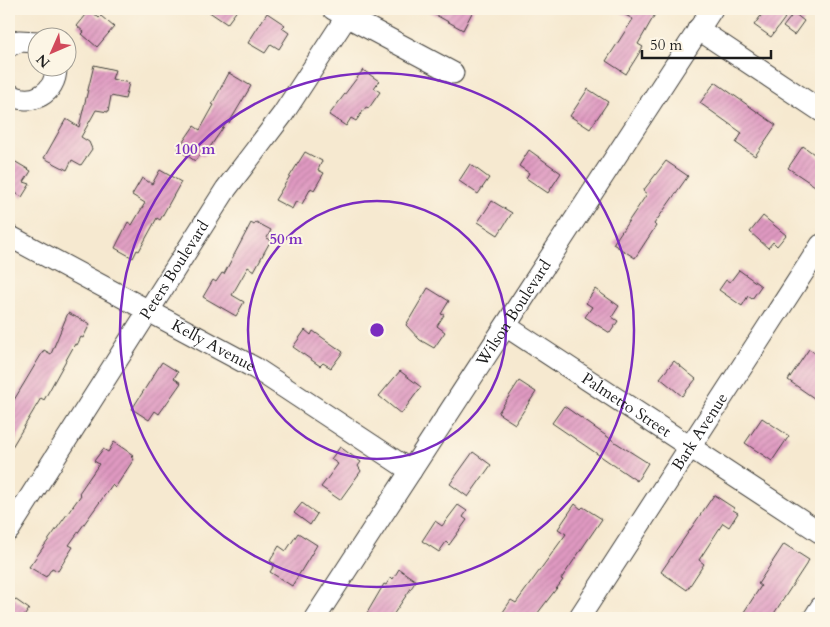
<svg xmlns="http://www.w3.org/2000/svg" width="830" height="627" font-family="Cardo,serif">
<defs>
<pattern id="building-hatch" width="6" height="6" patternUnits="userSpaceOnUse" patternTransform="scale(1.25)"><rect width="6" height="6" fill="#df99c1"/><path d="M-1 1l2-2M0 6l6-6M5 7l2-2" fill="none" stroke="#bf83a5"/></pattern>
</defs>
<rect width="100%" height="100%" fill="#fcf5e5"/>
<filter id="ink" filterUnits="userSpaceOnUse"><feTurbulence type="fractalNoise" baseFrequency=".02" numOctaves="2"/><feDisplacementMap in="SourceGraphic" scale="10" xChannelSelector="R" yChannelSelector="G"/><feConvolveMatrix kernelMatrix="1 2 1 2 8 2 1 2 1" color-interpolation-filters="sRGB"/></filter>
<filter id="wash" filterUnits="userSpaceOnUse"><feTurbulence type="fractalNoise" baseFrequency=".0096" numOctaves="4" result="noise"/><feDisplacementMap in="SourceGraphic" scale="20" xChannelSelector="R" yChannelSelector="G"/><feGaussianBlur stdDeviation="1.12" result="paint"/><feColorMatrix in="noise" values="0 0 0 0 0 0 0 0 0 0 0 0 0 0 0 0 0 1.4 0 .05"/><feComposite in="paint" operator="in"/></filter>
<g filter="url(#wash)">
<rect width="100%" height="100%" fill="#f6e9d0"/>
<g id="blocks">
<!-- building -->
<g fill="url(#building-hatch)">
<path d="M205 9H238L227 24Z"/>
<path d="M425 9H474L463 30Z"/>
<path d="M614 9H658L638 44 643 47 626 74 606 61 633 19Z"/>
<path d="M766 9H772L785 18 771 37 754 25Z"/>
<path d="M90 10 99 18 101 16 114 27 97 47 82 34 84 32 77 26Z"/>
<path d="M267 13 285 25 282 28 289 33 279 49 271 44 265 53 248 43Z"/>
<path d="M794 13 804 21 794 35 783 27Z"/>
<path d="M94 65 115 70 112 79 129 83 125 99 111 96 108 112 96 110 81 137 89 142 92 149 81 165 72 160 67 170 44 158 66 119 79 127Z"/>
<path d="M363 70 379 81 374 88 380 92 369 108 366 107 356 121 351 118 346 126 329 115Z"/>
<path d="M229 73 251 86 229 123 227 122 204 156 200 154 195 161 178 149 194 126 200 130 214 105 212 104Z"/>
<path d="M715 82 776 125 755 156 736 143 742 133 700 103Z"/>
<path d="M588 89 608 102 590 129 570 116Z"/>
<path d="M803 146 821 159V190L788 168Z"/>
<path d="M529 150 561 173 548 193 526 178 529 173 519 166Z"/>
<path d="M305 152 322 161 318 170 324 173 314 190 311 188 302 204 296 201 292 209 275 200Z"/>
<path d="M9 158 31 171 24 182 30 184 22 197 9 189Z"/>
<path d="M666 161 688 176 654 224 656 226 635 258 613 244 647 194 643 191Z"/>
<path d="M470 164 489 178 478 194 459 181Z"/>
<path d="M160 170 181 182 160 220 157 218 139 251 137 250 133 258 115 248 128 222 132 225 145 203 132 195 142 178 152 184Z"/>
<path d="M492 201 512 213 498 235 478 222Z"/>
<path d="M763 216 786 235 777 246 773 242 768 248 750 232Z"/>
<path d="M256 222 271 230 267 238 271 240 254 271 248 267 232 295 244 302 236 316 203 297 213 280 216 282 222 273 224 274 251 223 254 225Z"/>
<path d="M739 270 761 286 752 299 748 296 742 306 719 290 726 280 730 282Z"/>
<path d="M428 288 449 301 441 314 444 315 437 326 445 332 434 348 420 340 406 325Z"/>
<path d="M595 289 619 306 612 317 618 321 610 333 585 317 592 307 586 303Z"/>
<path d="M68 313 90 324 83 338 81 337 77 345 75 344 44 400 41 398 9 452V397L14 400 44 350 51 354Z"/>
<path d="M305 330 311 335 313 331 343 352 331 368 323 363 320 366 293 347Z"/>
<path d="M809 349 821 357V403L788 380Z"/>
<path d="M674 361 696 379 682 396 660 378Z"/>
<path d="M162 362 178 372 174 378 181 383 159 414 155 411 149 420 132 409Z"/>
<path d="M400 371 421 387 401 414 379 396Z"/>
<path d="M519 381 536 392 515 424 498 413Z"/>
<path d="M564 406 615 442 648 463 637 481 552 423Z"/>
<path d="M762 418 789 436 772 461 745 443Z"/>
<path d="M114 442 133 455 131 457 134 459 115 488 112 485 69 545 73 547 58 571 52 568 46 577 29 567 81 495 79 493 99 464 94 461 103 449 108 452Z"/>
<path d="M340 447 361 462 358 466 361 471 340 500 321 487 338 464 331 459Z"/>
<path d="M473 452 491 465 468 497 450 484Z"/>
<path d="M714 495 734 508 733 510 738 513 729 527 723 523 699 560 704 564 687 590 661 572Z"/>
<path d="M302 503 317 514 310 525 294 513Z"/>
<path d="M575 504 581 509 583 507 602 519 561 579 563 580 534 618H499L511 600 516 603 566 534 558 529Z"/>
<path d="M458 505 467 511 463 517 467 520 449 545 446 542 439 552 422 541 435 521 442 526Z"/>
<path d="M298 533 317 545 292 586 270 572 275 564 270 561 279 546 286 551Z"/>
<path d="M784 544 809 560 771 618H740L761 586 758 584Z"/>
<path d="M399 569 416 581 391 618H376L367 613 384 584 386 585 391 577 393 579Z"/>
<path d="M9 595 29 609 23 618H9Z"/>
</g>
</g>
</g>
<g filter="url(#ink)">
<use href="#blocks" fill-opacity="0" stroke="#3d3b37" stroke-width="1"/>
<g fill="none" stroke-linecap="round" stroke-linejoin="round">
<!-- minor casing -->
<g stroke="#3d3b37" stroke-width="23">
<g id="minor">
<path d="M333 9 453 73"/>
<path d="M698 29 821 111"/>
<path d="M9 46 19 41 38 42"/>
<path d="M9 94C31 107 56 94 56 68"/>
<path id="s1" d="M9 236 255 368 411 471"/>
<path id="s2" d="M506 326 821 533"/>
<path id="s3" d="M9 530 226 189 283 114 347 16"/>
<path id="s4" d="M315 618 712 9"/>
<path id="s5" d="M579 618 821 245"/>
<path d="M814 618 821 607"/>
</g>
</g>
<!-- minor -->
<use href="#minor" stroke="#fff" stroke-width="21"/>
</g>
</g>
<!-- distance rings -->
<g fill="none" stroke="#7b2cbf" stroke-width="2.5">
<circle cx="377" cy="330" r="129"/>
<circle cx="377" cy="330" r="257"/>
</g>
<g text-anchor="middle" dominant-baseline="central" stroke-width="4" stroke-linejoin="round" paint-order="stroke">
<!-- street labels -->
<g font-size="16" fill="#1c1c1c" stroke="#fcf5e5">
<text stroke="none"><textPath href="#s3" startOffset="308">Peters Boulevard</textPath></text>
<text stroke="none"><textPath href="#s4" startOffset="364">Wilson Boulevard</textPath></text>
<text stroke="none"><textPath href="#s1" startOffset="232">Kelly Avenue</textPath></text>
<text stroke="none"><textPath href="#s2" startOffset="144">Palmetto Street</textPath></text>
<text stroke="none"><textPath href="#s5" startOffset="222">Bark Avenue</textPath></text>
</g>
</g>
<circle cx="377" cy="330" r="8" fill="#7b2cbf" stroke="#fcf5e5" stroke-width="2.5"/>
<g font-size="15" text-anchor="middle" font-weight="bold" fill="#7b2cbf" stroke="#fcf5e5" stroke-width="4" stroke-linejoin="round" paint-order="stroke">
<text x="195" y="154">100 m</text>
<text x="286" y="244">50 m</text>
</g>
<!-- margin -->
<rect width="830" height="627" fill="none" stroke="#fcf5e5" stroke-width="30"/>
<!-- north arrow -->
<g transform="translate(52 52) rotate(225)"><circle r="24" fill="#fcf5e5" stroke="#a29e95"/>
<path d="M0-4L9 19L0 12L-9 19Z" fill="#d1495b"/>
<text y="-8" font-size="14" font-weight="bold" text-anchor="middle" fill="#1c1c1c">N</text>
</g>
<!-- scale -->
<path d="M642 50v8h129v-8" fill="none" stroke="#1c1c1c" stroke-width="2.5"/>
<text x="650" y="50" font-size="15" fill="#1c1c1c" stroke="#fcf5e5" stroke-width="4" paint-order="stroke">50 m</text>
</svg>
